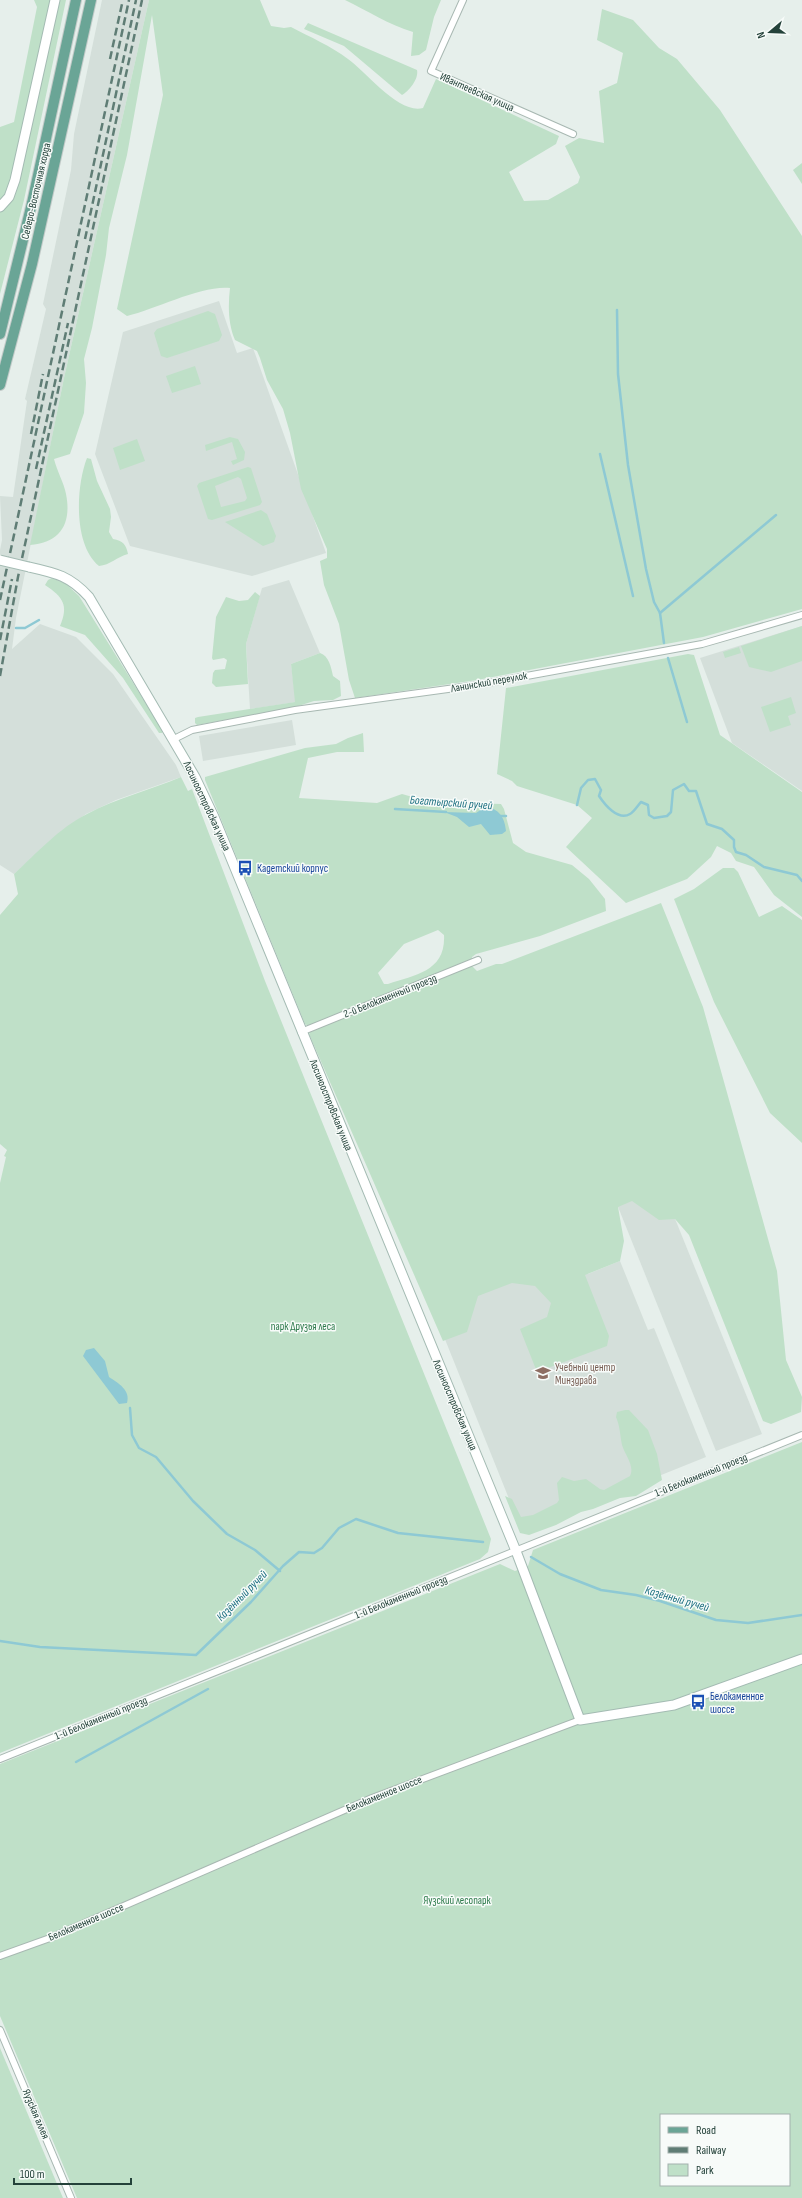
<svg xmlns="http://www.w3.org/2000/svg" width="802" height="2198" font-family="'Sofia Sans Condensed',sans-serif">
<rect width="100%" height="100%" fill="#e6efeb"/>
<!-- built -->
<g fill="#d4dfda">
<path d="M102 0H149L64 378 16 618 12 649 40 624 76 637 113 674 176 765 181 777 116 800 86 814 58 834 14 874 0 865V550L2 540 0 496 13 497 27 401 25 399 46 309 43 304 71 170 74 134Z"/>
<path d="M219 301 237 353 253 348 326 553 252 576 130 546 95 454 123 332Z"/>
<path d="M289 580 320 653 291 664 296 702 250 709 246 644 262 588Z"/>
<path d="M802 626V791L732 743 700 658Z"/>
<path d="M292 720 296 745 203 761 199 736Z"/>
<path d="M583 991 762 1434 716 1451 537 1005Z"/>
<path d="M578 1249 588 1274 620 1261 648 1330 654 1328 706 1457 522 1531 432 1307Z"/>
</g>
<!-- green -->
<g fill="#bfe0c8" fill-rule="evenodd">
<path d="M34 0H53L10 190 0 204V127L14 122 37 7Z"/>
<path d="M57 0H66L24 200 0 294V210L7 203Z"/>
<path d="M149 0H260L271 26 284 28 291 27C310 37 331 46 348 59 366 72 400 115 423 108L436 79 559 136 556 144 509 172 524 201 548 200 578 183 580 177 565 146 579 138 604 143 599 91 617 83 623 53 597 40 602 9 633 20 659 48 677 59 720 110 802 236V609L703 637 477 680 355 698 349 680 339 624 324 585 320 561 327 558V549L301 489 290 433 283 409 267 380 260 358 257 351 235 340C228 324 228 305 230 288 202 285 156 309 127 316L117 309 163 95 152 15 127 155 109 228 106 255 92 328 84 359 86 383 84 413 70 454 54 459C57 471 64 483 66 494 72 524 60 543 30 545L64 378Z"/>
<path d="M345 0H441L434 17 426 50 419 55 411 56 413 32C389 25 368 11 345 0Z"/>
<path d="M308 23 417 70C419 79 409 91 402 95L344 46 304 29Z"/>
<path d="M802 163V184L793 170Z"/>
<path d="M208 311 215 314 222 335 219 341 167 358 161 356 154 333 157 329Z"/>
<path d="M195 366 201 384 172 393 166 376Z"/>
<path d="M230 437 238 439 245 452 244 460 233 465 231 461 237 459 232 442 206 451 205 445Z"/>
<path d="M137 439 145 461 120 470 113 448Z"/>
<path d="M87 458 91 459 97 481 110 509 111 517 109 532 113 539C123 541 126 544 128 554 117 557 110 565 99 566 73 545 76 486 87 458Z"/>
<path d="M248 467 251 468 262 502 260 505 212 520 208 519 197 486 199 483ZM238 477 241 479 247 498 245 501 221 507 215 486Z"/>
<path d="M261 510 267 514 276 536 274 542 263 546 225 522Z"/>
<path d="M52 578 66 584 79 596 163 731 162 733H159L123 678 85 635 60 626C69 605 63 597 45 585L48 580Z"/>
<path d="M255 592 260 596 246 644 248 684 216 687 212 683 213 673 215 670 225 669 227 660 224 658 213 660 212 658 216 617 226 597 239 601 248 600Z"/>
<path d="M802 626V661L771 672 749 667 741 646Z"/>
<path d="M739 647 741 653 725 658 723 652Z"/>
<path d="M320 653C329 656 331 667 333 676L340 681 341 696 333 700 314 701 292 708 197 725 195 723V718L198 717 295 702 291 664Z"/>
<path d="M688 654 694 655 720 735 802 792V917L774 895 754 867 736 861 731 853 717 846 711 857 687 879 626 903 566 847 592 818 577 805 517 786 512 781 497 774 506 688Z"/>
<path d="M791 697 796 713 788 716 791 725 770 732 761 707Z"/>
<path d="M363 733 364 752H337L308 758 299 798 377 803 402 794 430 802 501 804 504 809 513 843 526 852 572 865 589 879 605 899 606 911 540 936 476 954 472 957 471 965 477 971 496 964H502L661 903 703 1007 777 1271 786 1360 802 1397 801 1412 771 1424 763 1421 689 1235 675 1219 659 1220 632 1201 618 1207 624 1241 620 1261 585 1275 609 1336 607 1346 537 1372 520 1329 547 1317 551 1303 535 1286 512 1283 478 1296 467 1332 443 1341 309 1034 312 1028 305 1024 205 780V777L305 748 336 744 348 738ZM438 930 444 935C446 971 416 975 388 984H384L378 973 404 944Z"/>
<path d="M181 777 188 791 192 789 265 981 491 1539 488 1552 480 1559 0 1753V1183L6 1157 4 1156 7 1150 0 1144V915L18 894 14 874C37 853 59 828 87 814 117 798 150 790 181 777Z"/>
<path d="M723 868H734L738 872 759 917 782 906 802 920V1143L770 1113 714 1002 674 899 694 889Z"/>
<path d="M625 1410H629L648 1430 657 1454 662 1480 636 1496 620 1498 593 1509 581 1512 556 1525 529 1535 520 1533 505 1496 512 1499 521 1517 533 1515 557 1503 559 1500 557 1483 562 1477 574 1481 586 1479 600 1489 604 1490 630 1476C635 1466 625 1455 622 1445 620 1435 620 1426 616 1417L617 1412Z"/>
<path d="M802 1442V2198H77L0 2016V1764L500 1564 515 1571 528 1566 533 1550ZM661 2115H789V2185H661Z"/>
<path d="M0 2048 63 2198H0Z"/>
</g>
<!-- water -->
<g fill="#8ec9d4">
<path d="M485 807C499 808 505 818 506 831L502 834 490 835 481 824 469 827 457 817 444 812 476 813Z"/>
<path d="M94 1348 105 1361 109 1377C118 1383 131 1390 127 1403L119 1404 83 1356 86 1350Z"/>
</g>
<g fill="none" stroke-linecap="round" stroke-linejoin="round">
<!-- stream -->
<g stroke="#8ec9d4" stroke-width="2.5">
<path d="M617 310 618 374 628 465 646 569 654 602 660 613 664 643"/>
<path d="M600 454 633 596"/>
<path d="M660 613 776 515"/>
<path d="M16 628H25L39 620"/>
<path d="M668 658 687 722"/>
<path d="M577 805 581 788 588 780 595 779 601 790 599 796C605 805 618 821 630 814 634 812 638 805 641 802L648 805 649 815 654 818 667 816 671 812 673 790 684 784 689 791H696L707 824 722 829 734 840V847L736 852 746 855 764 867 797 875 802 881"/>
<path d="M395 809 446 812"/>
<path d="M499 816H506"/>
<path d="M130 1408 132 1435 139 1448 156 1457 193 1501 227 1534 255 1550 280 1571"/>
<path d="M531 1557 560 1574 601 1590 636 1595 660 1601 716 1620 748 1623 802 1615"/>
<path d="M0 1641 40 1647 196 1655 251 1602 283 1566 299 1552 314 1553 322 1548 339 1528 356 1519 398 1533 483 1542"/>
<path d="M76 1762 208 1689"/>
</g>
<!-- street casing -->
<g stroke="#a8b8b2" stroke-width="8">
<g id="street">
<path d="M463 0 431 71 573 134"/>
<path d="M174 739 192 730 295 710 477 685 702 644 802 615"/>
<path d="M301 1032 478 960"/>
<path d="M0 1759 802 1435"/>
<path d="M0 1956 50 1938 372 1798 580 1720"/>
<path d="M0 2030 71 2198"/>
</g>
</g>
<!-- secondary casing -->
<g stroke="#a4bbb3" stroke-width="11">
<g id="secondary">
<path d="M0 207 9 197 15 180 55 0"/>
<path d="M29 567C56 573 70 576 89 597L195 777 214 817 516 1551 580 1720 674 1705 802 1659"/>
</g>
</g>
<!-- primary casing -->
<g stroke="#c2cac8" stroke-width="12">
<g id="primary">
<path d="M0 334 32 203 76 0"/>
<path d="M0 385 32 264 91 0"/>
</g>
</g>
<!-- street -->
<use href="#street" stroke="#fff" stroke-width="6"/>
<!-- secondary -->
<use href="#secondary" stroke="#fff" stroke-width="9"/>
<!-- primary -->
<use href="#primary" stroke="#6aa596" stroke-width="10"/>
<!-- rail -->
<g stroke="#5f7d75" stroke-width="2.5" stroke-dasharray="8 4" stroke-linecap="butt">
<path d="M110 59 122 4"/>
<path d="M85 239 136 0"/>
<path d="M31 434 43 374"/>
<path d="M36 469 68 323"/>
<path d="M0 600 129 0"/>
<path d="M0 640 12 579"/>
<path d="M0 676 18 577 142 0"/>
</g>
<!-- secondary-bridge casing -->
<g stroke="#a4bbb3" stroke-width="11" stroke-linecap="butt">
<path id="secondary-bridge" d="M0 560 29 567"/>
</g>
<!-- secondary-bridge -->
<use href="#secondary-bridge" stroke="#fff" stroke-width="9"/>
</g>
<!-- icons -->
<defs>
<g id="bus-bare" transform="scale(1.2)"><path d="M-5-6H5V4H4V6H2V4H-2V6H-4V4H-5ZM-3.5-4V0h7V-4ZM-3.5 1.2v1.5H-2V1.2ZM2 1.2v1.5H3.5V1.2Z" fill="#1a4fb4" stroke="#f7fbf9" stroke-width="2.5" paint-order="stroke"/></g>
<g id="university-bare" transform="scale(1.2)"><path d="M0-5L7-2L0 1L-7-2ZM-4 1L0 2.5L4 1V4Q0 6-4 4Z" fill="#8d6e63" stroke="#f7fbf9" stroke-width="2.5" paint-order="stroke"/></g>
</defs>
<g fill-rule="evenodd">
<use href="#bus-bare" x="245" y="868"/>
<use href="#university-bare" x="543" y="1373"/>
<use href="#bus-bare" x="698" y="1702"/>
</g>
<g text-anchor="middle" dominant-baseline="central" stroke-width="3" stroke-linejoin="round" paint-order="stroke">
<!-- street labels -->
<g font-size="11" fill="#24423a" stroke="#f7fbf9">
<text transform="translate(477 92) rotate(24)">Ивантеевская улица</text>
<text transform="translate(36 191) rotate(-77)">Северо-Восточная хорда</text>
<text transform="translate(489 682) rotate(-10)">Ланинский переулок</text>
<text transform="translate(207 806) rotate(65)">Лосиноостровская улица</text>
<text transform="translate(390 996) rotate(-22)">2-й Белокаменный проезд</text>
<text transform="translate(331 1105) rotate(68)">Лосиноостровская улица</text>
<text transform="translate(455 1405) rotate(67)">Лосиноостровская улица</text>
<text transform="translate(701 1475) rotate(-22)">1-й Белокаменный проезд</text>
<text transform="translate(401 1597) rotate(-22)">1-й Белокаменный проезд</text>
<text transform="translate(101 1718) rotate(-22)">1-й Белокаменный проезд</text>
<text transform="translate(384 1794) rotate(-22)">Белокаменное шоссе</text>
<text transform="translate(86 1922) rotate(-23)">Белокаменное шоссе</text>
<text transform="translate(36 2114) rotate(67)">Яузская аллея</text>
</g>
<!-- transit labels -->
<g font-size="11" fill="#164399" stroke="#f7fbf9" text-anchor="start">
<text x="257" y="868">Кадетский корпус</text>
<text x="710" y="1696">Белокаменное<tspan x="710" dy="13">шоссе</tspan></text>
</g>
<!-- park labels -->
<g font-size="11" fill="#2d7a4b" stroke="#f7fbf9">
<text x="303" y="1326">парк Друзья леса</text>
<text x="457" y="1900">Яузский лесопарк</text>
</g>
<!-- education labels -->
<g font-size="11" fill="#785e54" stroke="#f7fbf9" text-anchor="start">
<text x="555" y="1367">Учебный центр<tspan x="555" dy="13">Минздрава</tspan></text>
</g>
<!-- water labels -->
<g font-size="12" font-style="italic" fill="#1c6f80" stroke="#f7fbf9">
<text transform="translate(451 803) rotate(4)">Богатырский ручей</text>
<text transform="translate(242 1596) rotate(-45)">Казённый ручей</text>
<text transform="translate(677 1599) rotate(16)">Казённый ручей</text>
</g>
</g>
<!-- legend -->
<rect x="660" y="2114" width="130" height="72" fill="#f7fbf9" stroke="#a3b1ad"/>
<rect x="668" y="2127" width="20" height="6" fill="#6aa596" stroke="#a3b1ad"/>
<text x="696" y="2134" font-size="12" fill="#24423a">Road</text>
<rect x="668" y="2147" width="20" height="6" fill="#5f7d75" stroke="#a3b1ad"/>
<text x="696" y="2154" font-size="12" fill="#24423a">Railway</text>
<rect x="668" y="2164" width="20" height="12" fill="#bfe0c8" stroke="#a3b1ad"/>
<text x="696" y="2174" font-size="12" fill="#24423a">Park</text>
<!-- north arrow -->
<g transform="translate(770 32) rotate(251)" stroke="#f7fbf9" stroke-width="3" paint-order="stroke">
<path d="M0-3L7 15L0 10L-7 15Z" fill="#24423a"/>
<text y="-6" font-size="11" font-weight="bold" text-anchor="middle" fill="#24423a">N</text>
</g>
<!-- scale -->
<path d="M14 2178v6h117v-6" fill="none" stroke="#24423a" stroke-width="2"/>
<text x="20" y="2178" font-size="12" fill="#24423a" stroke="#f7fbf9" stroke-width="3" paint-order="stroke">100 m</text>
</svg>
